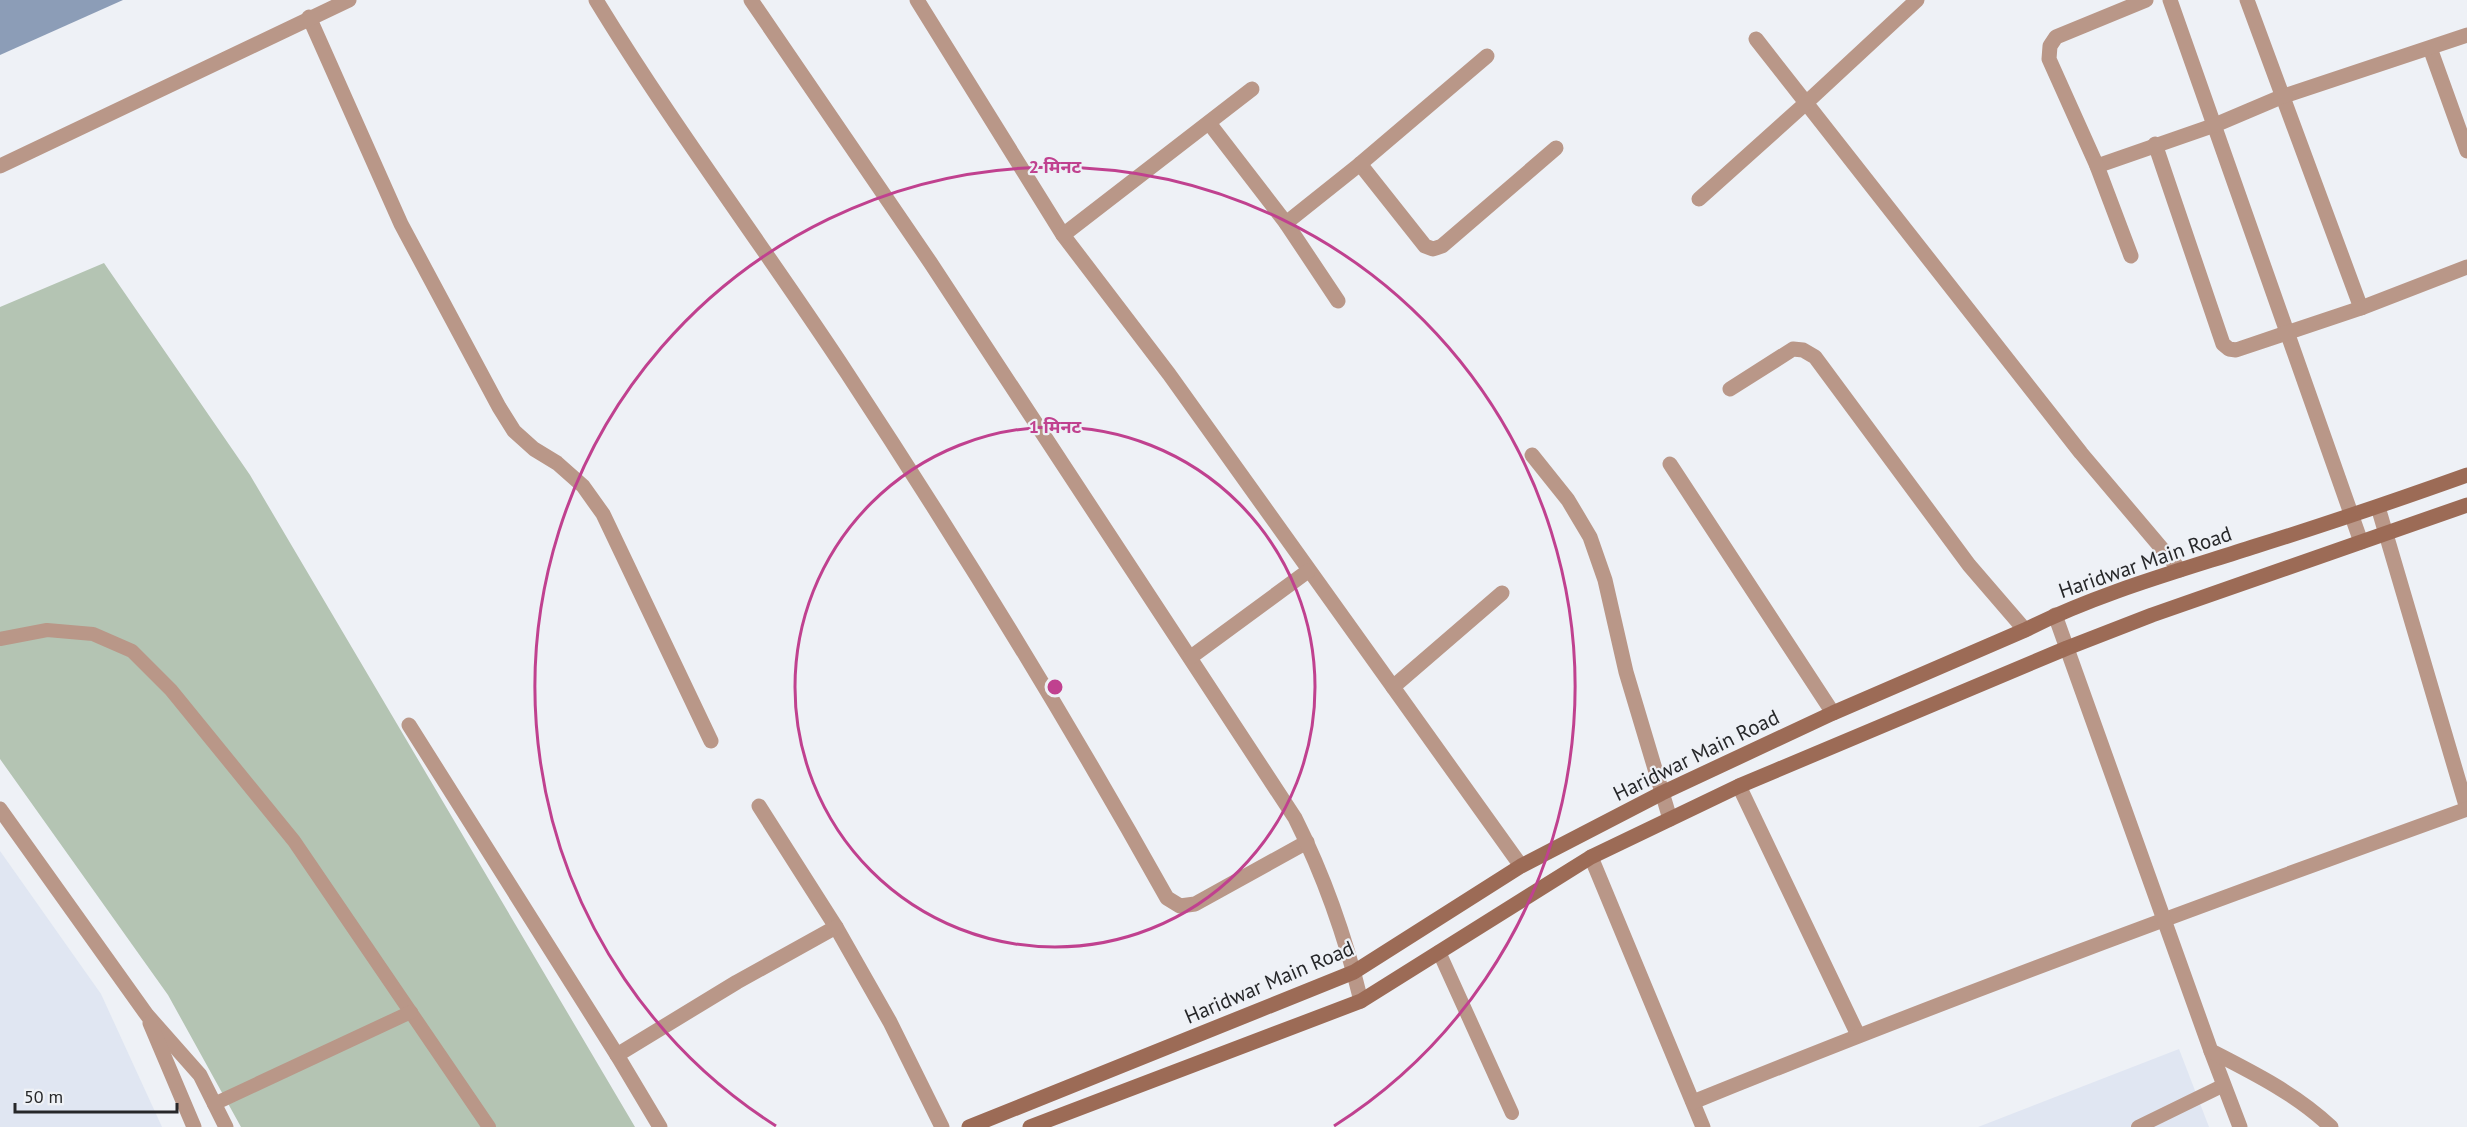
<svg xmlns="http://www.w3.org/2000/svg" width="2467" height="1127" font-family="'PT Sans','Noto Sans Devanagari',sans-serif">
<rect width="100%" height="100%" fill="#eef1f6"/>
<!-- built -->
<g fill="#e0e6f2">
<path d="M0 851 101 994 162 1127H0Z"/>
<path d="M2179 1049 2209 1127H1978Z"/>
</g>
<!-- green -->
<path fill="#b4c4b3" d="M104 263 250 475 635 1127H241L168 995 0 759V307Z"/>
<!-- water -->
<path fill="#8c9db7" d="M0 0H123L0 55Z"/>
<g fill="none" stroke-linecap="round" stroke-linejoin="round">
<!-- service -->
<g stroke="#b99788" stroke-width="14">
<path d="M0 639 47 630 93 634 132 651 171 690 294 841 489 1127"/>
<path d="M1439 952 1512 1113"/>
<path d="M214 1104 411 1012"/>
<path d="M2138 1127 2224 1085"/>
</g>
<!-- minor -->
<g stroke="#b99788" stroke-width="15">
<path d="M596 0C674 128 765 248 847 373 960 545 1067 719 1167 898L1180 906 1195 904 1307 842"/>
<path d="M751 0 930 262 1295 818C1324 876 1346 939 1361 1001"/>
<path d="M917 0 1063 235 1169 374 1521 866"/>
<path d="M2170 0 2361 542"/>
<path d="M2247 0 2361 308"/>
<path d="M309 17 401 224 499 407 514 431 534 449 557 463 583 486 603 514 711 741"/>
<path d="M1756 39 2081 453 2180 570"/>
<path d="M2430 48 2467 151"/>
<path d="M1209 123 1286 223 1338 301"/>
<path d="M2155 144 2223 344 2229 349 2236 350 2361 308 2467 267"/>
<path d="M1360 164 1425 246 1433 249 1442 246 1556 148"/>
<path d="M0 166 349 0"/>
<path d="M2097 166 2215 125 2281 97 2467 35"/>
<path d="M1699 199 1806 103 1917 0"/>
<path d="M1286 223 1360 164 1487 56"/>
<path d="M1063 235 1252 89"/>
<path d="M2131 256 2097 166 2049 59 2050 46 2056 37 2146 0"/>
<path d="M1730 389 1793 349 1803 350 1815 357 1969 565 2025 630"/>
<path d="M1532 455 1568 500 1590 537 1605 580 1626 672 1670 819"/>
<path d="M1670 464 1833 713"/>
<path d="M2378 507 2467 809"/>
<path d="M1191 657 1308 571"/>
<path d="M1393 687 1502 593"/>
<path d="M409 725 617 1055 660 1127"/>
<path d="M1739 786 1858 1035"/>
<path d="M759 806 836 927 890 1022 942 1127"/>
<path d="M1591 857 1703 1127"/>
<path d="M2211 1051 2240 1127"/>
<path d="M617 1055 737 982 836 927"/>
<path d="M1693 1102C1949 998 2207 903 2467 809"/>
</g>
<!-- tertiary -->
<g stroke="#b99788" stroke-width="15">
<path d="M2055 615 2211 1051C2254 1073 2296 1094 2331 1127"/>
<path d="M0 809 147 1015 200 1075 226 1127"/>
<path d="M150 1023 194 1127"/>
</g>
<!-- secondary -->
<g stroke="#9c6b56" stroke-width="15">
<path d="M969 1127 1354 972 1521 866 1662 793 1833 713 2025 630C2098 593 2179 571 2256 546 2327 524 2397 500 2467 475"/>
<path d="M1030 1127 1361 1001 1591 857 1739 786 2067 648 2152 615 2467 505"/>
</g>
</g>
<!-- distance rings -->
<g fill="none" stroke="#c0418f" stroke-width="3">
<circle cx="1055" cy="687" r="260"/>
<path d="M776 1126A520 520 0 1 1 1334 1126"/>
</g>
<g text-anchor="middle" dominant-baseline="central" stroke-width="4.5" stroke-linejoin="round" paint-order="stroke">
<!-- street labels -->
<g font-size="21" fill="#262729" stroke="#eef1f6">
<text transform="translate(2145 562) rotate(-19)">Haridwar Main Road</text>
<text transform="translate(1696 755) rotate(-26)">Haridwar Main Road</text>
<text transform="translate(1269 982) rotate(-23)">Haridwar Main Road</text>
</g>
</g>
<circle cx="1055" cy="687" r="9" fill="#c0418f" stroke="#eef1f6" stroke-width="3"/>
<g font-size="18" text-anchor="middle" font-weight="bold" fill="#c0418f" stroke="#eef1f6" stroke-width="4.5" stroke-linejoin="round" paint-order="stroke">
<text x="1055" y="173">2 मिनट</text>
<text x="1055" y="433">1 मिनट</text>
</g>
<!-- scale -->
<path d="M15 1103v9h162v-9" fill="none" stroke="#262729" stroke-width="3"/>
<text x="24" y="1103" font-size="18" fill="#262729" stroke="#eef1f6" stroke-width="4.5" paint-order="stroke">50 m</text>
</svg>
